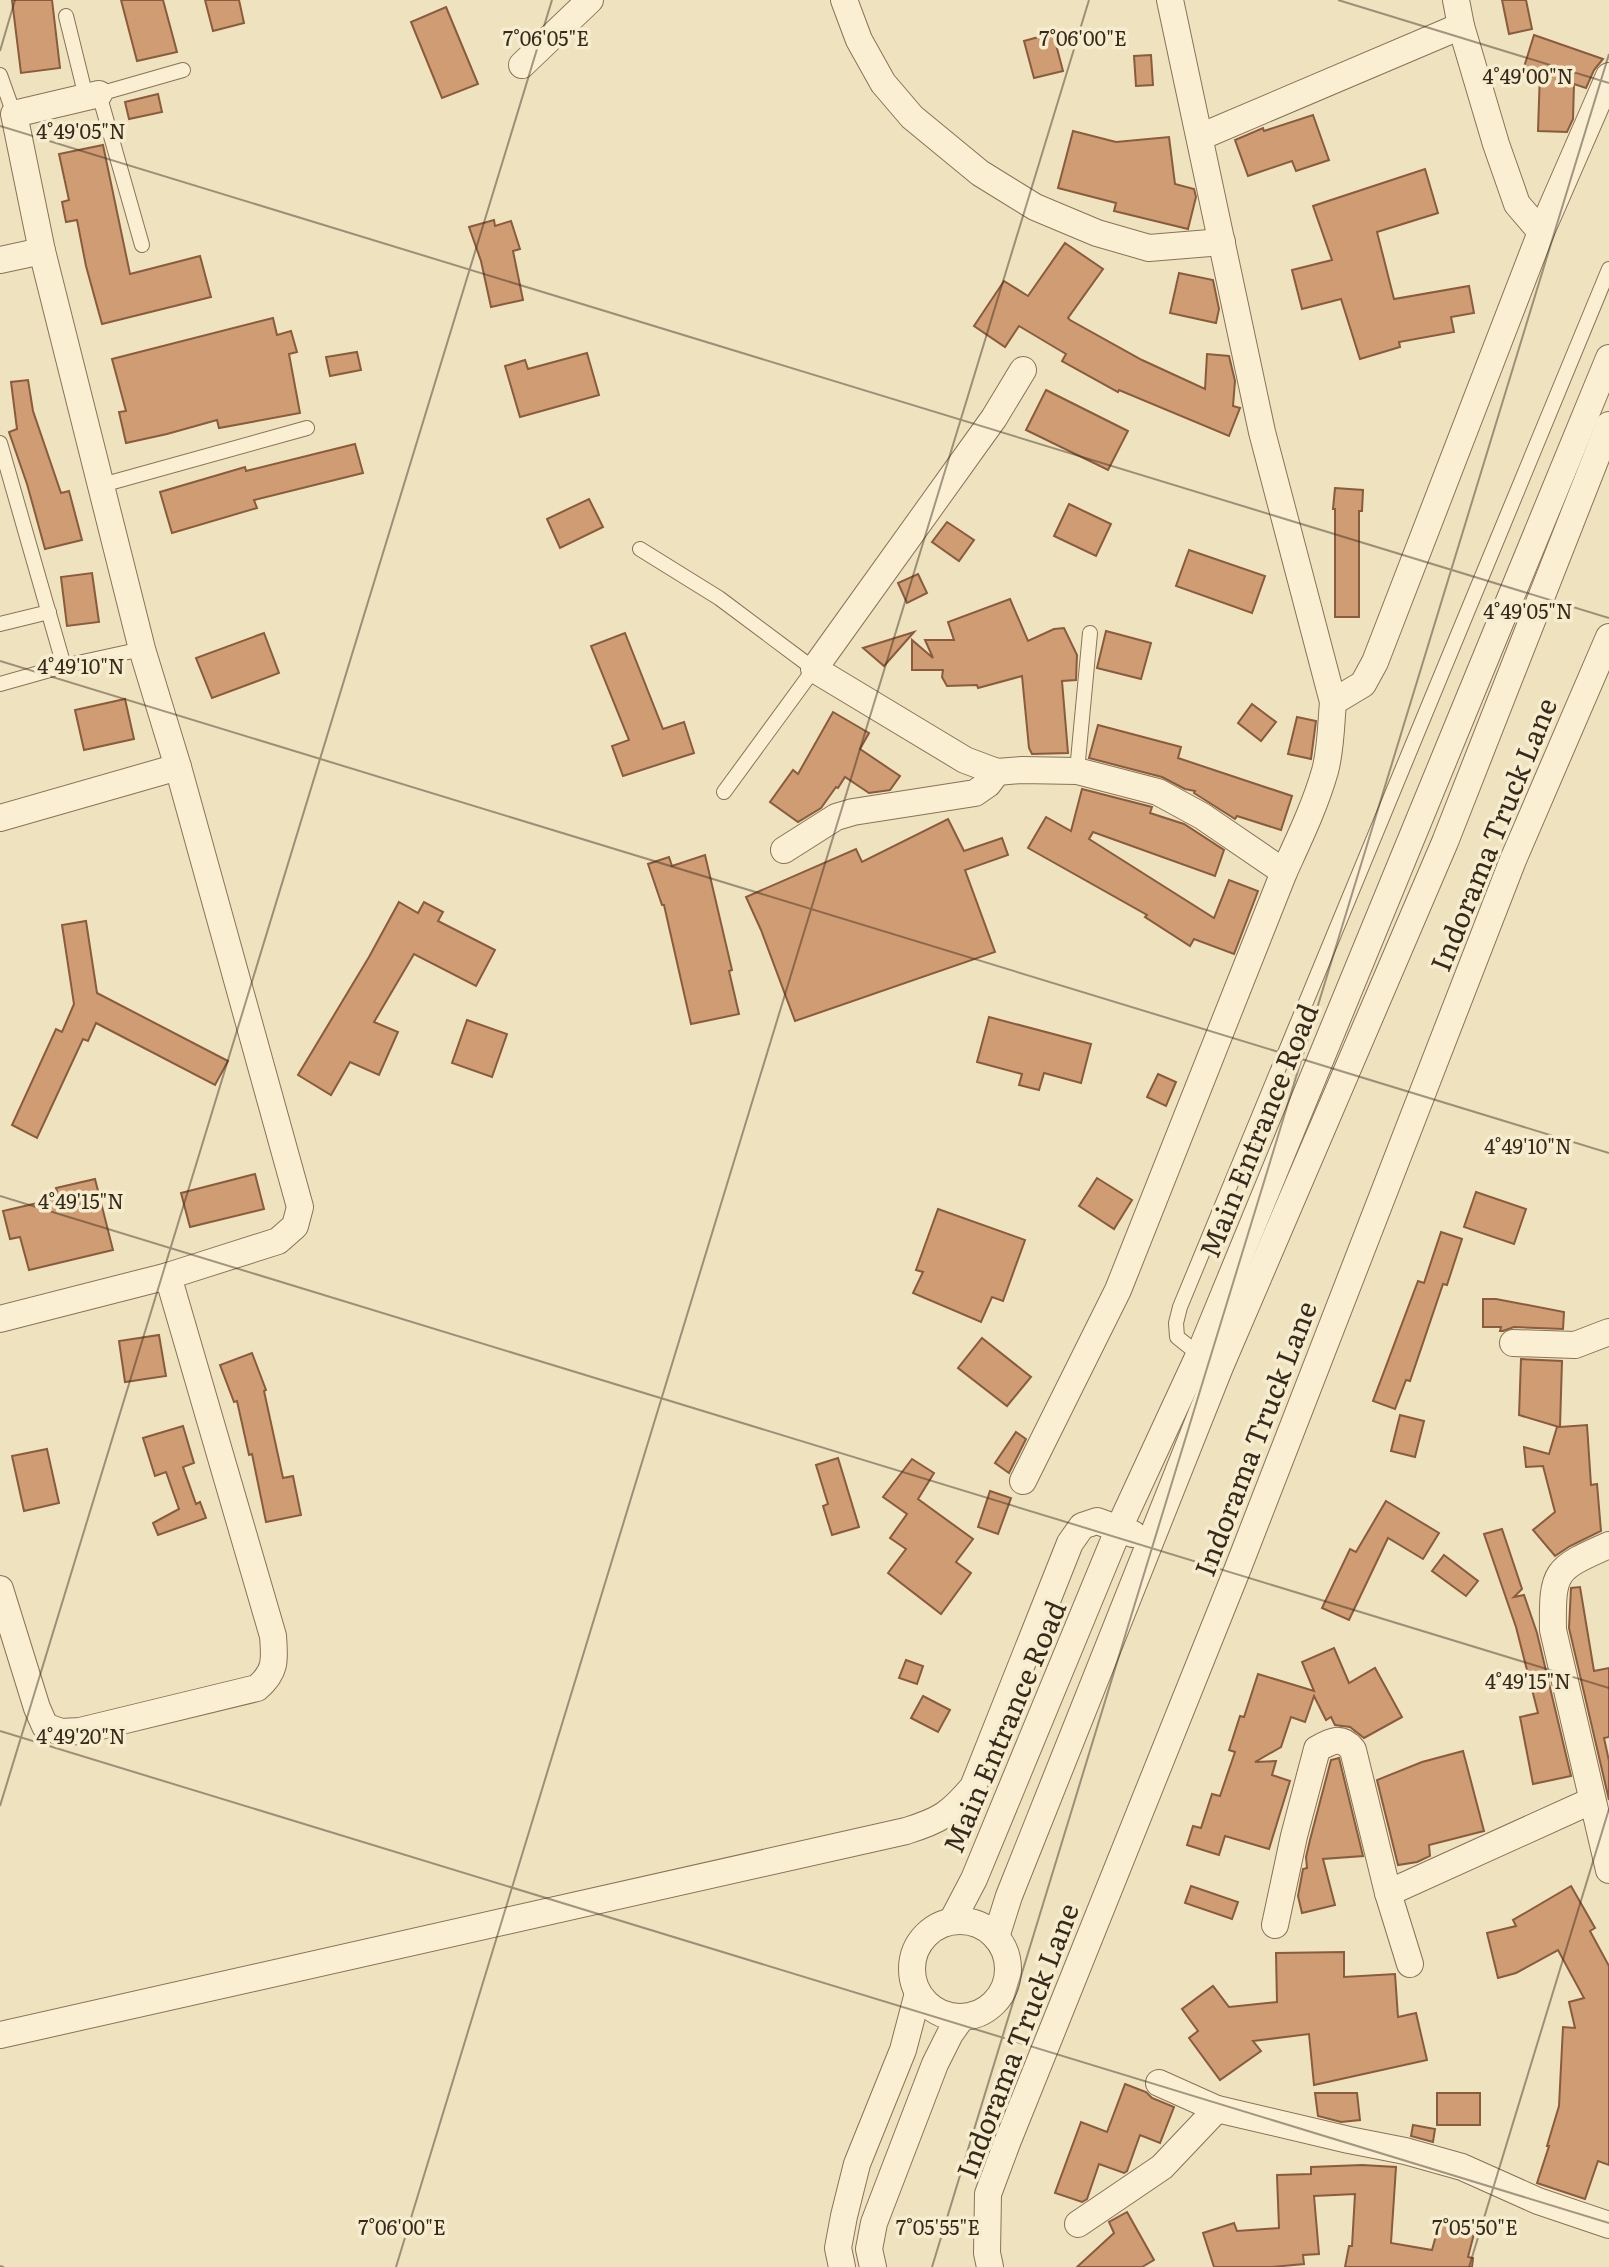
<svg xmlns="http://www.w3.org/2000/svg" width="1609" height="2267" font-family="Literata,serif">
<rect width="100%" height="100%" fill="#efe2bf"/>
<!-- building -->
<g fill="#cf9c73" stroke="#885c3c" stroke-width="2">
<path d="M12 0H52L60 68 21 73Z"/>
<path d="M121 0H163L177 52 137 61Z"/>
<path d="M205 0H239L244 23 213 31Z"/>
<path d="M1502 0H1526L1532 29 1509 34Z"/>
<path d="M446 7 478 84 442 98 411 22Z"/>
<path d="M1053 33 1063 71 1034 78 1024 41Z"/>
<path d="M1534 35 1603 59 1594 70 1586 88 1574 84 1573 119 1567 132 1538 131 1540 72 1524 67Z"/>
<path d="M1151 55 1153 85 1136 86 1134 56Z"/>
<path d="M158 94 162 112 129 119 125 102Z"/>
<path d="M1313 115 1329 160 1296 171 1292 161 1248 176 1235 140 1263 128 1264 131Z"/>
<path d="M1073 131 1116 142 1169 137 1175 184 1194 189 1196 197 1188 229 1114 211 1116 203 1058 188Z"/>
<path d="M103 145 130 274 200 256 211 297 102 324 86 266 77 220 66 222 62 202 69 200 59 154Z"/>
<path d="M1425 169 1438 213 1377 232 1394 299 1469 286 1474 313 1451 317 1454 332 1399 342 1400 347 1360 359 1341 299 1302 309 1292 270 1332 260 1313 206Z"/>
<path d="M494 220 495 226 511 221 520 249 513 251 523 300 491 307 481 261 469 227Z"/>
<path d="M1065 243 1103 269 1068 318 1070 320 1142 360 1205 389 1207 354 1229 356 1235 381 1233 406 1240 408 1229 436 1119 390 1118 392 1062 361 1066 354 1019 326 1005 347 974 326 1004 281 1028 296Z"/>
<path d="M1179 273 1213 280 1219 309 1216 323 1170 313Z"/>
<path d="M273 318 277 335 291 331 297 352 289 354 300 413 219 428 217 420 167 434 126 443 119 412 126 411 112 359Z"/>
<path d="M357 352 361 370 330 376 326 357Z"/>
<path d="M587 353 599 395 520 417 505 366 525 360 528 369Z"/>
<path d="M28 380 33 411 61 493 69 491 82 540 45 549 27 484 9 432 17 429 11 382Z"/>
<path d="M1046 390 1128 431 1108 470 1026 430Z"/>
<path d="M355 444 363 473 254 500 257 508 172 533 160 492 245 467 246 471Z"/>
<path d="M1335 488 1363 490 1362 511H1359V617H1335V509H1333Z"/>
<path d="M589 499 603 527 560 548 547 519Z"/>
<path d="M1069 504 1111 524 1096 556 1054 536Z"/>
<path d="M947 522 974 540 959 561 932 542Z"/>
<path d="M1189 550 1265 576 1252 613 1176 586Z"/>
<path d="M92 573 99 622 67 626 61 577Z"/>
<path d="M918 574 927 593 907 603 898 583Z"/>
<path d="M1010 599 1028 641 1054 629 1064 628 1077 655 1076 680 1062 681 1068 753 1032 754 1029 748 1022 676 978 688 977 685 947 686 942 677 943 670H912V640L933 658 925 640H954L948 622Z"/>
<path d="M1106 631 1151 643 1141 679 1097 668Z"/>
<path d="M914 632 884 666 863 648Z"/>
<path d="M264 633 279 673 212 698 196 658Z"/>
<path d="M625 633 663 729 684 722 694 753 623 776 612 746 629 740 591 646Z"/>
<path d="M125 699 134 739 84 750 75 710Z"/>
<path d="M1252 704 1276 722 1261 741 1238 723Z"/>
<path d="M833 712 869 733 860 749 900 776 890 790 869 793 845 777 838 788 836 787 821 808 798 822 770 802 793 770 798 774Z"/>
<path d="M1297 717 1316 721 1311 759 1288 754Z"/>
<path d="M1098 725 1181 747 1178 758 1292 796 1281 830 1237 816 1235 819 1194 793 1195 791 1185 789 1162 777 1089 758Z"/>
<path d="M1082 789 1152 807 1150 813 1184 824 1224 850 1215 876 1093 832 1089 839 1214 918 1229 880 1258 891 1234 954 1194 939 1190 946 1145 917 1147 915 1028 848 1046 817 1071 831Z"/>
<path d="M948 819 964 851 1002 838 1008 855 965 870 995 952 795 1021 761 930 746 897 856 849 862 862Z"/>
<path d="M705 855 732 970 729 971 739 1014 691 1024 664 905H662L648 864 669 857 672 866Z"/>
<path d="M399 902 418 913 424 902 443 912 438 921 495 950 476 986 414 954 374 1022 398 1032 379 1075 350 1062 331 1095 298 1075 369 957Z"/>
<path d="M86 921 97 993 228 1061 215 1085 96 1023 88 1041 83 1039 37 1138 12 1125 56 1029 62 1032 74 1004 62 925Z"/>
<path d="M989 1017 1091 1044 1081 1083 1044 1073 1039 1090 1019 1085 1022 1074 977 1062Z"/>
<path d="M467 1020 507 1034 492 1077 452 1063Z"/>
<path d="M1158 1074 1176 1082 1166 1106 1147 1097Z"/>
<path d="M255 1174 264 1209 190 1227 181 1193Z"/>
<path d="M1097 1178 1132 1200 1114 1229 1079 1206Z"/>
<path d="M95 1179 113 1250 29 1270 20 1237 10 1239 3 1211 59 1198 56 1188Z"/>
<path d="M1476 1192 1526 1209 1514 1244 1464 1227Z"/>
<path d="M938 1209 1025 1240 1003 1301 992 1297 981 1322 913 1293 923 1272 916 1270Z"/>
<path d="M1441 1232 1462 1239 1447 1285 1443 1284 1410 1381 1406 1380 1395 1409 1373 1401 1418 1281 1424 1283Z"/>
<path d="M1483 1299H1496L1564 1312 1563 1329 1514 1327 1503 1331H1500L1501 1327H1483Z"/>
<path d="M159 1335 166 1376 125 1382 119 1341Z"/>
<path d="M982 1338 1031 1377 1007 1406 958 1368Z"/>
<path d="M252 1353 266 1390 264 1391 283 1478 293 1476 301 1515 266 1522 252 1454 249 1455 237 1401 234 1402 220 1365Z"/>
<path d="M1521 1359 1562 1361 1560 1427 1587 1425 1591 1485 1597 1484 1601 1531 1570 1546 1555 1556 1533 1530 1555 1512 1543 1466 1526 1467 1524 1447 1549 1454 1557 1427H1559L1519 1415Z"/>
<path d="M1400 1415 1424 1421 1415 1457 1391 1451Z"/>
<path d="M183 1426 194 1463 183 1467 196 1504 200 1502 206 1518 158 1535 153 1523 179 1509 166 1472 155 1476 143 1438Z"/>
<path d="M1016 1432 1026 1439 1009 1473 995 1463Z"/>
<path d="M47 1449 59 1503 24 1511 12 1456Z"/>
<path d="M838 1458 859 1527 832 1535 823 1506 828 1504 816 1465Z"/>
<path d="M912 1459 934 1473 918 1499 973 1539 956 1562 971 1573 941 1614 888 1573 906 1549 890 1538 907 1514 883 1497Z"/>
<path d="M990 1491 1011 1498 998 1534 978 1527Z"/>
<path d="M1386 1501 1439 1533 1423 1559 1388 1538 1349 1620 1322 1608 1350 1549 1356 1552Z"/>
<path d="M1502 1529 1522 1589 1514 1597 1524 1595 1537 1633 1571 1776 1533 1784 1520 1717 1538 1713 1516 1627 1484 1534Z"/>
<path d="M1444 1555 1478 1581 1466 1596 1432 1571Z"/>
<path d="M1580 1587 1594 1671 1609 1668V1737L1604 1738 1609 1761V1800L1569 1628 1571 1588Z"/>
<path d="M1334 1648 1349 1683 1375 1668 1402 1717 1364 1738 1350 1727 1335 1725 1331 1717 1326 1720 1314 1696 1305 1722 1291 1717 1281 1747 1255 1762 1276 1761 1272 1775 1290 1781 1269 1849 1225 1836 1219 1855 1187 1845 1193 1826 1201 1828 1212 1794 1220 1796 1235 1752 1229 1750 1240 1716 1244 1717 1258 1674 1314 1691 1302 1662Z"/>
<path d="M906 1660 923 1666 917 1684 899 1678Z"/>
<path d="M923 1696 950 1710 938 1732 911 1718Z"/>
<path d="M1463 1751 1484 1831 1429 1845 1430 1856 1417 1862 1398 1865 1377 1780 1422 1762Z"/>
<path d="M1339 1758 1363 1856 1323 1859 1335 1905 1302 1913 1298 1896 1303 1869 1307 1868 1306 1857 1310 1840 1331 1760Z"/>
<path d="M1191 1886 1238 1902 1232 1919 1185 1903Z"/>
<path d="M1571 1886 1595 1928 1590 1931 1609 1966V2165L1598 2161 1585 2199 1537 2183 1549 2146H1547L1559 2106 1563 2027 1575 2028 1569 2002 1584 1998 1558 1950 1516 1973 1498 1978 1487 1933 1516 1926 1513 1920Z"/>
<path d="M1344 1952V1977L1395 1974 1398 2017 1416 2013 1427 2060 1314 2085 1309 2034 1253 2041 1261 2051 1220 2080 1189 2038 1198 2031 1182 2009 1213 1986 1229 2007 1277 2002 1276 1953Z"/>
<path d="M1125 2084 1146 2092 1152 2098 1174 2107 1160 2143 1140 2135 1127 2171 1124 2173 1099 2164 1087 2199 1082 2202 1055 2193 1081 2122 1107 2132Z"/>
<path d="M1315 2093H1357L1360 2120 1341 2122 1318 2116Z"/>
<rect x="1437" y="2093" width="43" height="32"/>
<path d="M1413 2125 1435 2129 1433 2142 1411 2136Z"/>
<path d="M1362 2165 1396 2167 1391 2243 1432 2250 1440 2221 1475 2230 1468 2257 1473 2258 1472 2267H1345L1349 2246H1352L1355 2194 1314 2196 1319 2254 1303 2255 1304 2264 1272 2267H1214L1203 2233 1234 2223 1237 2231 1279 2228 1277 2175 1311 2174V2167Z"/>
<path d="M1127 2212 1154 2260 1142 2267H1077L1114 2233 1109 2222Z"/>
</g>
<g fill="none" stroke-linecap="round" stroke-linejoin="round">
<!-- service casing -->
<g stroke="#887357" stroke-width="16">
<g id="service">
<path d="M66 16 86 97"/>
<path d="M0 75 14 114"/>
<path d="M142 245 99 94 183 70"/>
<path d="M0 443 64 666"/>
<path d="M102 485 307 428"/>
<path d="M640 549 719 598 814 669 724 792"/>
<path d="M0 624 49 612"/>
<path d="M0 684 64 666 142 649"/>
<path d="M1077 771 1090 633"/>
<path d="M1202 1357 1177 1337 1176 1323 1180 1307 1609 269"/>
</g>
</g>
<!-- minor casing -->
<g stroke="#887357" stroke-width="28">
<g id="minor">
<path d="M844 0 859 40 883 83 912 117 980 173 1035 207 1097 233 1149 248 1222 242"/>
<path d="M1456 0 1461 26 1496 144 1517 204 1541 232"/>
<path d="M522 65 590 0"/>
<path d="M1200 137 1461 26"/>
<path d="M0 260 42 251"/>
<path d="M1023 370 994 418 814 669 965 760 997 772 1022 770 1077 771 1158 792 1202 816 1284 872"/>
<path d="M1333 702 1363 684 1375 662 1541 232 1609 76"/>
<path d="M0 818 178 767"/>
<path d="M784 850 836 817 853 812 975 793 988 784 997 772"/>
<path d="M0 1319 168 1276 278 1241 295 1226 300 1207 178 767 142 649 42 251 14 114 99 94"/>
<path d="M1513 1343 1575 1345 1609 1332"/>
<path d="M1023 1481 1118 1290 1284 872C1299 839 1315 806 1325 771 1331 749 1331 724 1333 702L1262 432 1170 0"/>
<path d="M1609 1545C1555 1569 1552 1570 1553 1630L1609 1870"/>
<path d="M0 1589 37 1708 45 1726 61 1732 80 1731 257 1688C276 1672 275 1660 273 1636L168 1276"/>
<path d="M1388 1893 1591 1801"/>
<circle cx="960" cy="1969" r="48"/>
<path d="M952 1921 974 1879 1119 1528 1199 1355 1609 358"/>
<path d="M1275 1925 1294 1836 1317 1749C1331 1741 1341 1735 1353 1750L1388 1893 1410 1964"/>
<path d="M996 1937 1009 1896 1220 1367 1445 842 1609 425"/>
<path d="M0 2035 906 1831C941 1820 950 1814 973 1787L1070 1543 1082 1526 1097 1521 1133 1534"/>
<path d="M1159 2083 1217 2109 1349 2140 1405 2151 1462 2167 1538 2201 1609 2225"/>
<path d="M1078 2224 1162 2167 1217 2109"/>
<path d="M842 2267 838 2248 844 2216 857 2164 903 2050 918 1993"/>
<path d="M873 2267 869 2249 874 2223 935 2064 950 2034 962 2017"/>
<path d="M990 2267 987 2253 988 2194 1007 2143 1238 1568 1513 860 1609 637"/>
</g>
</g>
<!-- service -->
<use href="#service" stroke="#faefd2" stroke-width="14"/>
<!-- minor -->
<use href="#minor" stroke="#faefd2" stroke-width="26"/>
</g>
<!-- ticks -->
<path fill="none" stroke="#372a1c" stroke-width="2" stroke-opacity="0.45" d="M1338 0 1609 83M0 51 15 0M0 126 1609 618M0 661 1609 1153M0 1196 1609 1688M0 1731 1609 2223M0 1806 552 0M0 2266 4 2267M396 2267 1089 0M932 2267 1609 54M1469 2267 1609 1809"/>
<g text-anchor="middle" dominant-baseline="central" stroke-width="7" stroke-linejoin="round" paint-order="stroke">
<!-- street labels -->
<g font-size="28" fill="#372a1c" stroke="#f6ecce">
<text transform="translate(1492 834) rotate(-68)">Indorama Truck Lane</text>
<text transform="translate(1257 1130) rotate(-68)">Main Entrance Road</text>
<text transform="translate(1254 1438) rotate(-69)">Indorama Truck Lane</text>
<text transform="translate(1003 1726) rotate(-67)">Main Entrance Road</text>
<text transform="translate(1016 2040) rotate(-69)">Indorama Truck Lane</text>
</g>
</g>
<g font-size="20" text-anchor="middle" fill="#372a1c" stroke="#f6ecce" stroke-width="7" stroke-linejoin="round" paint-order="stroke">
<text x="546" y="46">7°06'05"E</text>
<text x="1083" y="46">7°06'00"E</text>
<text x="1528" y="84">4°49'00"N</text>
<text x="81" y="139">4°49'05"N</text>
<text x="1528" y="619">4°49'05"N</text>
<text x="81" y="674">4°49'10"N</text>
<text x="1528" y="1154">4°49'10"N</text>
<text x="81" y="1209">4°49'15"N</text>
<text x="1528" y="1689">4°49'15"N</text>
<text x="81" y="1744">4°49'20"N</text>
<text x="402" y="2235">7°06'00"E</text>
<text x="938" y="2235">7°05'55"E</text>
<text x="1475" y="2235">7°05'50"E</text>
</g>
</svg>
